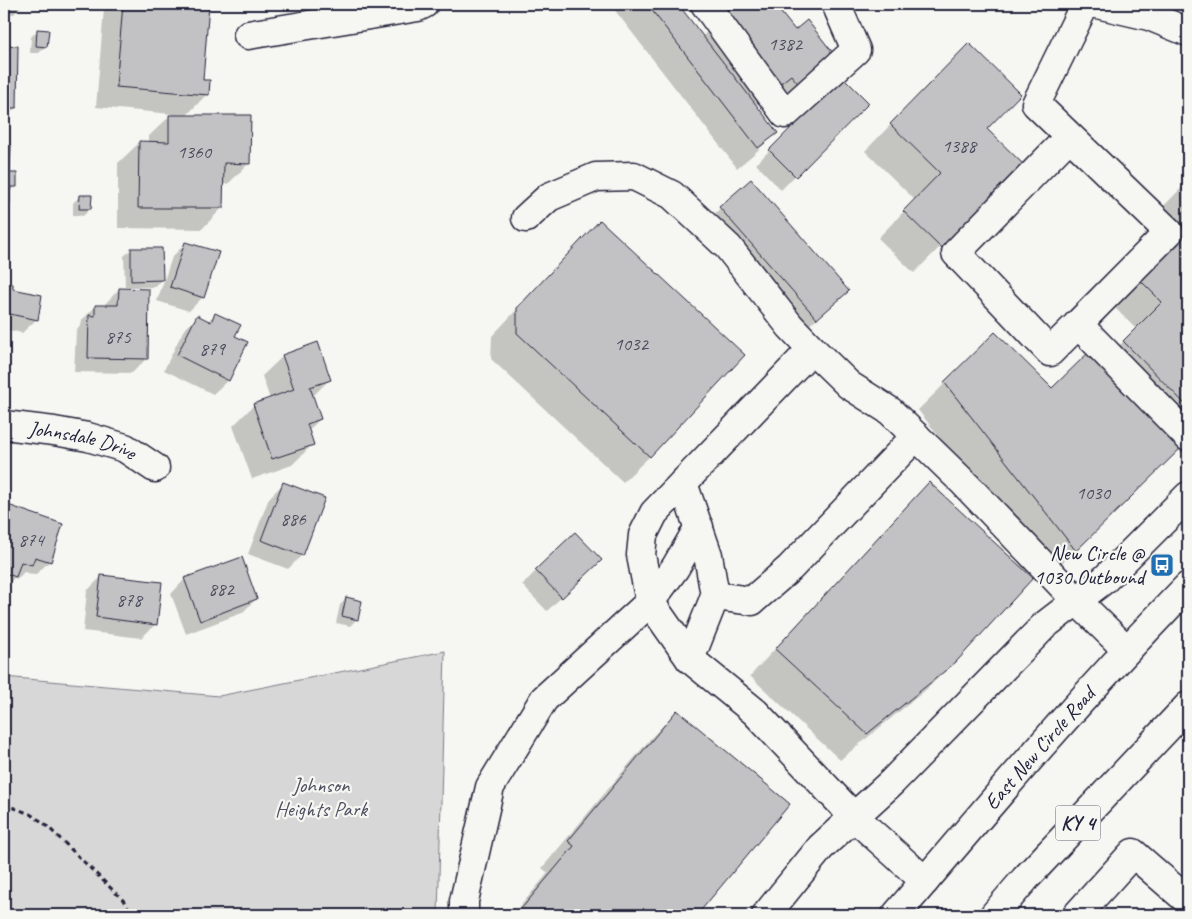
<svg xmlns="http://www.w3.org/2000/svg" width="1192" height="919" font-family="Caveat,sans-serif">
<rect width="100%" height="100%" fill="#f6f6f2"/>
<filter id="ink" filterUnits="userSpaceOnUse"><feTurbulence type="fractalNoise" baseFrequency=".02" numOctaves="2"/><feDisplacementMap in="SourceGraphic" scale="10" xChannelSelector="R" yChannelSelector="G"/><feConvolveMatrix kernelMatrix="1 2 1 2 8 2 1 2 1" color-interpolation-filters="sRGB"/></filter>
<g filter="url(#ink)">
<!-- green -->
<path fill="#d7d7d7" stroke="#7c7c89" d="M445 651 438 915H4V677L219 696Z"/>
<!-- shadow -->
<g fill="#0003">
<path d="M4 4H23L14 14 4 13Z"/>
<path d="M109 4H208L202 81 207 94 186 116 249 163 228 184H222V208L202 229 118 228V163L139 143H149V136L172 114 96 107 104 8Z"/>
<path d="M610 4H677L702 37 712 27 708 21 725 4H773L795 32 835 58 780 106 770 94 755 106 776 133 755 153 737 168Z"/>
<path d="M38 30 46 46 39 53H30L31 37Z"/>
<path d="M4 47H16L15 108 4 119Z"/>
<path d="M943 71 986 129 940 247 914 273 878 238 915 200 865 151Z"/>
<path d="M842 78 867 103 781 190 756 164Z"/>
<path d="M4 147H9L8 174 15 186 9 193V203L4 208Z"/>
<path d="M751 180 847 291 795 338 699 228Z"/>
<path d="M1188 181V446L1181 453 1178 449 1049 576 918 410 995 334 1052 390 1103 362 1136 329 1114 307 1186 236 1160 210Z"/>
<path d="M80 196 90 209 83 216 73 215V203Z"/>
<path d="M600 221 650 456 623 482 491 359 492 336Z"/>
<path d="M186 243 203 297 189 311 157 301 172 257Z"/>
<path d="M131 250 161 280 155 287H125L124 256Z"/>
<path d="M4 283 12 285 11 290 37 319 22 333 4 329Z"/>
<path d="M119 289 146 359 132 373 74 372 76 331 81 325 82 320 96 306H105V304Z"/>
<path d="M215 314 233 337 228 380 213 394 164 370 183 331 197 317 207 322Z"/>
<path d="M283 356 330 379 312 397 320 419 308 431 313 444 292 465 252 479 233 426 254 405 270 399 262 376Z"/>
<path d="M283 484 302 555 288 569 248 554 269 498Z"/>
<path d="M929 484 955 661 928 688 840 760 750 676 903 510Z"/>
<path d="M8 507 50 561 35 575 24 572 17 579 14 578 4 588V511Z"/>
<path d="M536 571 586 574 547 611 522 585Z"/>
<path d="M101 577 156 624 141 638 83 631 87 591Z"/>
<path d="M185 579 256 599 242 613 186 634 171 594Z"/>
<path d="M347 598 357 619 350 626 336 623 340 605Z"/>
<path d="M677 711 788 804 696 915H513L548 873 542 868 651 738Z"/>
</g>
<!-- building -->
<g fill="#c2c2c4" stroke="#22223b">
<path d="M123 4H209L203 80H210L209 95 116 87Z"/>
<path d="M647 4H678L778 133 758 148Z"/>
<path d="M731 4H774L795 30 807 20 837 58 801 87 791 75 777 86 722 15 733 7Z"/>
<path d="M37 29 49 30 47 47 36 46Z"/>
<path d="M969 43 1021 94 987 129 1023 164 941 248 903 211 940 173 890 124Z"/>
<path d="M4 45 18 46 17 108H4Z"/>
<path d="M842 76 869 103 796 177 769 150Z"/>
<path d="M169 115H251L250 164 224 163 223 208H138L139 141 169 142Z"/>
<path d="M4 145H11L10 173H17V187H10V204H4Z"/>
<path d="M751 179 849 291 817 319 719 207Z"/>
<path d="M80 195H92L91 209H79Z"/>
<path d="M600 220 745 355 650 457 517 333V308Z"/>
<path d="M1188 232V407L1123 341 1162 302 1140 280Z"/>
<path d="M185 242 219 252 204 298 170 287Z"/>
<path d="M131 248H162L163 280 131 281Z"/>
<path d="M4 282 13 284V289L42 295 38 320 5 313 4 320Z"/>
<path d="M119 288 149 289 148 359 88 358 89 315 95 316V305H118Z"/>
<path d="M215 313 241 325 235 336 248 342 229 381 177 355 197 315 211 322Z"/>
<path d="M995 332 1052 388 1092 349 1185 444 1076 551 944 382Z"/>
<path d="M318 342 331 380 310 387 321 419 307 424 314 445 272 459 253 404 294 389 282 355Z"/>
<path d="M283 482 325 498 303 556 261 540Z"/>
<path d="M929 482 1033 578 956 662 867 734 775 649Z"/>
<path d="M8 505 63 524 51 562 35 557 32 565 21 562 16 577 4 573V517Z"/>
<path d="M575 532 602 560 562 598 535 570Z"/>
<path d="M242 557 257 599 200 621 184 578Z"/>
<path d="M101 575 162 582 157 625 96 617Z"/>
<path d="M346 597 362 601 358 620 342 616Z"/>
<path d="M677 710 790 804 697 915H516L574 846 568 841Z"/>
</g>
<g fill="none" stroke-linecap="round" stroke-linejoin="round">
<!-- minor casing -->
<g stroke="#22223b" stroke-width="31">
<g id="minor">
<path d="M705 4 785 114 856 50 836 4"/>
<path d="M1085 4 1036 104 1169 232 1078 324 1188 437"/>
<path d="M1097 4 1149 16 1188 32"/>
<path d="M248 35 418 7 424 4"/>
<path d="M1069 137 956 253 1050 352 1078 324"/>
<path d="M526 218 549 197 596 177 634 176 672 195 728 247 790 326 812 349 849 385 890 411 964 483 1077 601 1127 650"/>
<path id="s1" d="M4 425 54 431 88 437 125 448 155 468"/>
<path d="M683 483 708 555 715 596 690 659"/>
<path d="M699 527 675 568 650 602 690 659 755 712 854 817 925 881"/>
<path d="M715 596 752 601 790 568 916 436"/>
<path d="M464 915V901L490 787 544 699 650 602 641 555 643 535 654 513 812 349"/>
<path d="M766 915 821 847 892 782 1045 625 1105 579 1188 496"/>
<path d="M1077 915 1133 853 1188 901"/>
</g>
</g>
<!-- highway casing -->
<g stroke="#22223b" stroke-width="31">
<g id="highway">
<path id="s2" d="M896 915C991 803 1086 691 1188 586"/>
<path d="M994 915 1025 879 1188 706"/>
</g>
</g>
<!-- path -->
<path stroke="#22223b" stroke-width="3" stroke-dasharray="5 4" stroke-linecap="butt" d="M4 804 30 814 44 823 123 900 131 912V915"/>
<!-- minor -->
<use href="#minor" stroke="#f6f6f2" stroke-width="28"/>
<!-- highway -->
<use href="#highway" stroke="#f6f6f2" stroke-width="28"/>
</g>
</g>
<!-- icons -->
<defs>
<g id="bus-square" transform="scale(1.25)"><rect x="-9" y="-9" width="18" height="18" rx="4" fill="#1f6fb2" stroke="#f6f6f2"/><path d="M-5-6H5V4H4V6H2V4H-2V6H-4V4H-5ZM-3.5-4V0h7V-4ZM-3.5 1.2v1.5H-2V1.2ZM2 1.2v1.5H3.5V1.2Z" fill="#fff"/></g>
</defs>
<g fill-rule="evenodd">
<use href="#bus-square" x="1162" y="565"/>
</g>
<g text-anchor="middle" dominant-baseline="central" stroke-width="4.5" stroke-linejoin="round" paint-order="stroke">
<!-- number labels -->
<g font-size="19" fill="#4a4a5d">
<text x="785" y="44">1382</text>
<text x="959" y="146">1388</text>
<text x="194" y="152">1360</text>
<text x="118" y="337">875</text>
<text x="631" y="344">1032</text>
<text x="212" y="349">879</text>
<text x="1093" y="493">1030</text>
<text x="293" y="519">886</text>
<text x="31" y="540">874</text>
<text x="221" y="589">882</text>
<text x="129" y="600">878</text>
</g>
<!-- shield labels -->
<rect fill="#f6f6f2" stroke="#626272" stroke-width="1" x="1055.5" y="805.5" width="45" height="35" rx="4"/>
<g font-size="20" font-weight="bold" fill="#22223b">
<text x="1078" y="823">KY 4</text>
</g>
<!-- street labels -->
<g font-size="21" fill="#22223b" stroke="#f6f6f2">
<text stroke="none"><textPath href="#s1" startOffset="80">Johnsdale Drive</textPath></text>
<text stroke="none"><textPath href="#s2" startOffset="220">East New Circle Road</textPath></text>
</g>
<!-- poi labels -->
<g font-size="21" fill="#22223b" stroke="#f6f6f2" text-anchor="end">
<text x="1144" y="553">New Circle @<tspan x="1144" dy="24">1030 Outbound</tspan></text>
</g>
<!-- park labels -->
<g font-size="21" fill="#4f4f62" stroke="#f6f6f2">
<text x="321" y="785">Johnson<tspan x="321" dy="24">Heights Park</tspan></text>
</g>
</g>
<!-- margin -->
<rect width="1192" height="919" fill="none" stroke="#f6f6f2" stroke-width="20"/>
<rect x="10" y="10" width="1172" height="899" fill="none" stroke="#22223b" stroke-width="2" filter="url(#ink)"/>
</svg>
